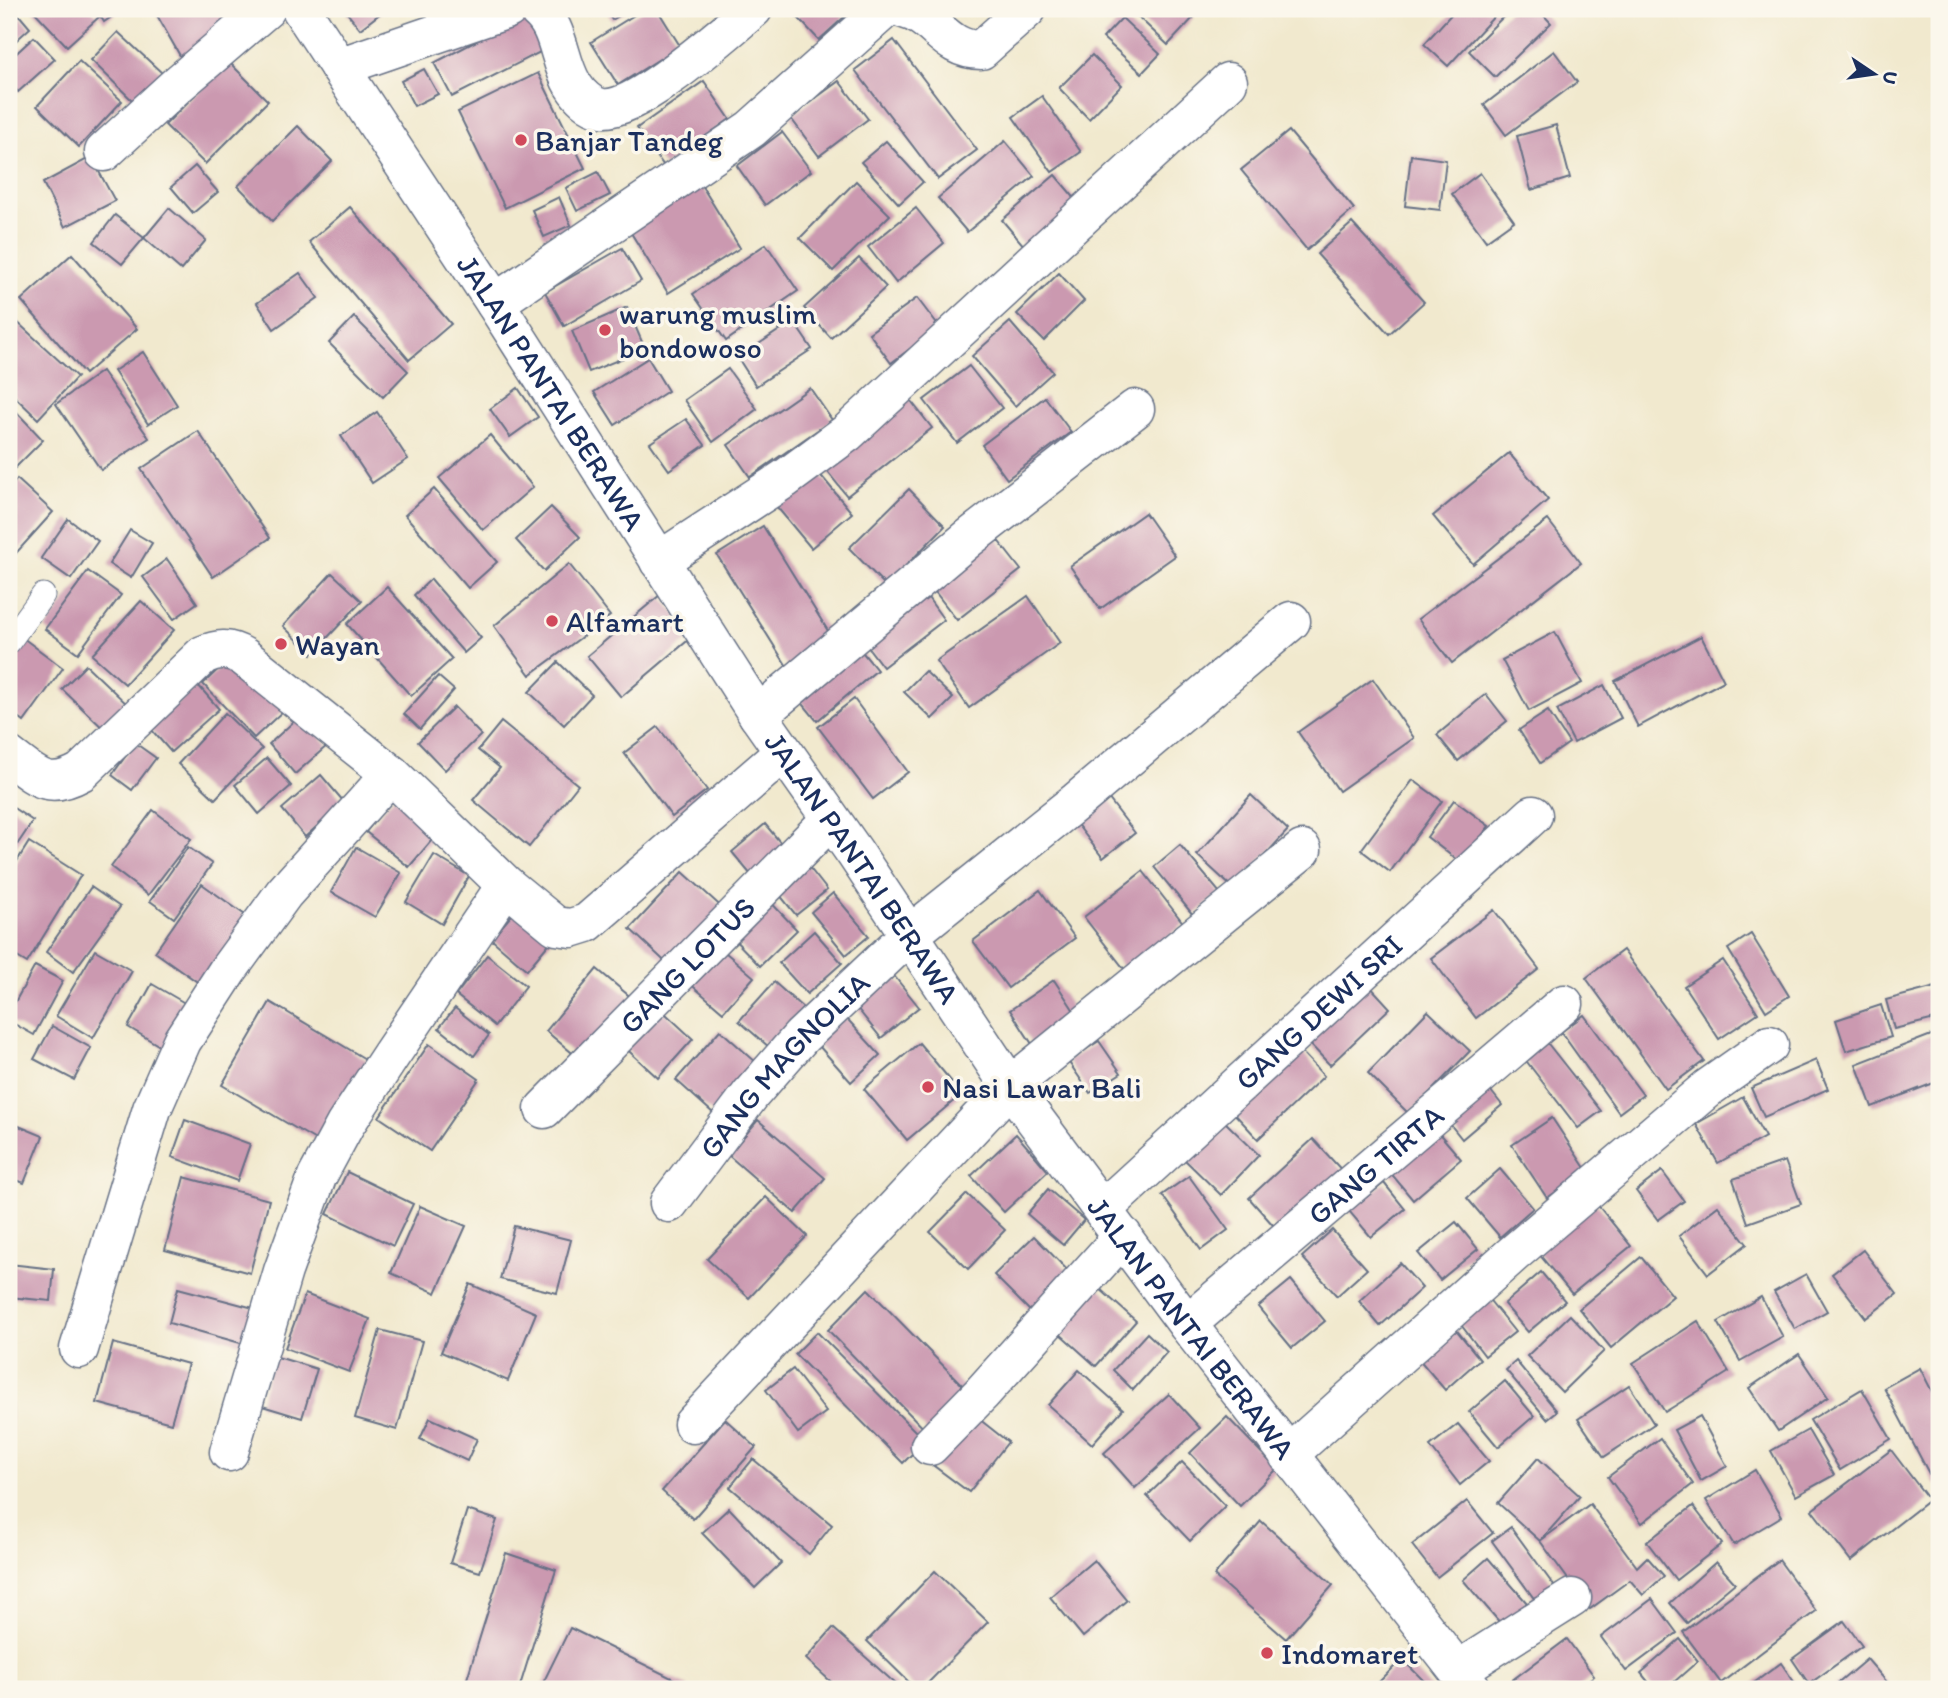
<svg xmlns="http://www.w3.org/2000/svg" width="1948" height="1698" font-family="Itim,sans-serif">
<rect width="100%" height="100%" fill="#fbf7ec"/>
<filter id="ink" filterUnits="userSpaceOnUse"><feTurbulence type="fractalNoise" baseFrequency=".0143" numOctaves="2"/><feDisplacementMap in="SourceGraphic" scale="14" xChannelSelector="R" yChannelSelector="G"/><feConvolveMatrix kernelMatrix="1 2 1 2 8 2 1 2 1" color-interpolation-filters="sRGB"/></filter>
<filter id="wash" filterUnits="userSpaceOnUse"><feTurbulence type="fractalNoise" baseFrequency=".00686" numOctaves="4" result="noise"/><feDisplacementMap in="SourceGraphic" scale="28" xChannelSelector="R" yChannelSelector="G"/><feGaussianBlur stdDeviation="1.57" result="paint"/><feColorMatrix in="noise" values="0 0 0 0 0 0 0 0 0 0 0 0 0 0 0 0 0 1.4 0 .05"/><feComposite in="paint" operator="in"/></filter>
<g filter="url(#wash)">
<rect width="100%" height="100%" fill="#f1e9ce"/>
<g id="blocks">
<!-- building -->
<g fill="#cb99b0">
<path d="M9 9H14L30 28 9 47Z"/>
<path d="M32 9H91L99 17 67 46Z"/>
<path d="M96 9H123L104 22Z"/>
<path d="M156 9H230L240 27 183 61 154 10Z"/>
<path d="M344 9H386L360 29Z"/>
<path d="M605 9H631L612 20Z"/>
<path d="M644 9H657L680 46 618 85 591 42Z"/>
<path d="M790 9H853L819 40Z"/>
<path d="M1130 9H1186L1194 17 1168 45Z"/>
<path d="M1456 9H1501L1448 66 1424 44Z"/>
<path d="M1511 9H1538L1551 23 1495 77 1469 51Z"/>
<path d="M531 13 548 48 452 97 434 63Z"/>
<path d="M1122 18 1160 54 1142 73 1103 38Z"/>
<path d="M118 32 162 73 134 102 91 60Z"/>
<path d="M34 37 55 59 18 92 9 82V60Z"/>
<path d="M894 40 977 150 938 179 855 70Z"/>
<path d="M1554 51 1577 82 1506 135 1484 105Z"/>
<path d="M1092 55 1122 85 1089 119 1059 88Z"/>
<path d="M79 61 122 101 79 147 37 106Z"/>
<path d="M228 61 268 101 205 164 165 125Z"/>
<path d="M424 69 438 94 414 106 401 81Z"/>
<path d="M538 73 585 168 505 208 458 112Z"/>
<path d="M704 81 730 119 664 166 637 128Z"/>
<path d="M839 81 868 119 819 156 790 117Z"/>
<path d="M1042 96 1081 152 1052 172 1013 117Z"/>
<path d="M1556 125 1570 178 1531 190 1517 136Z"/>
<path d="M298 126 332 161 272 221 238 186Z"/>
<path d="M1289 131 1354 209 1307 250 1241 170Z"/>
<path d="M782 132 811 171 765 205 737 166Z"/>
<path d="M886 141 923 182 899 204 861 162Z"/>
<path d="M1005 141 1034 176 967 232 938 198Z"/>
<path d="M1411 155 1446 160 1440 210 1405 206Z"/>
<path d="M91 157 115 201 65 227 43 183Z"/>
<path d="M195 166 218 192 193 213 171 187Z"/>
<path d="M598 172 610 195 577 211 566 188Z"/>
<path d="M1480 173 1514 221 1486 241 1452 194Z"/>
<path d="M1055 175 1083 208 1030 253 1002 220Z"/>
<path d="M856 181 890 215 833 271 800 238Z"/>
<path d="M700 183 740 248 668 293 628 228Z"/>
<path d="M559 197 571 225 544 237 532 210Z"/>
<path d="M350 207 451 324 409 360 309 242Z"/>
<path d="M169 208 206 240 181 270 144 238Z"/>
<path d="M916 208 944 243 896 283 868 247Z"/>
<path d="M115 215 144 238 122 264 94 242Z"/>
<path d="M1352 223 1424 302 1389 334 1317 254Z"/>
<path d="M766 244 798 291 726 341 693 294Z"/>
<path d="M622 248 641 281 564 326 545 292Z"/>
<path d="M72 254 137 329 85 374 21 300Z"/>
<path d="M859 258 886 287 831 338 804 308Z"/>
<path d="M300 273 318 298 274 329 257 303Z"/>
<path d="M1059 273 1084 301 1044 341 1017 314Z"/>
<path d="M917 298 939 327 891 363 869 333Z"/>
<path d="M627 307 645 349 589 372 572 331Z"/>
<path d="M354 317 408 371 383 397 329 343Z"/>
<path d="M15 320 77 377 38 419 9 391V327Z"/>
<path d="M793 321 812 349 756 386 738 358Z"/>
<path d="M1010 322 1053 372 1015 406 972 356Z"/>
<path d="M143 352 177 405 148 424 114 371Z"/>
<path d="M648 358 668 391 615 425 594 392Z"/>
<path d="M969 366 1002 408 957 443 924 400Z"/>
<path d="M728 369 757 409 713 442 684 400Z"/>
<path d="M102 371 149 438 101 470 56 404Z"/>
<path d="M518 388 538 417 510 437 490 409Z"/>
<path d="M810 388 832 420 750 477 728 445Z"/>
<path d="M908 397 932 428 847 496 823 466Z"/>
<path d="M1045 397 1071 432 1007 479 982 445Z"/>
<path d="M9 404 43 440 9 474Z"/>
<path d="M377 412 408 459 372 483 341 436Z"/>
<path d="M686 419 705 445 669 470 650 443Z"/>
<path d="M198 431 270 538 213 577 141 469Z"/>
<path d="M490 435 533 487 483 530 439 478Z"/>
<path d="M1509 453 1548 500 1473 564 1433 516Z"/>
<path d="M818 472 852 513 811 548 777 507Z"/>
<path d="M17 479 53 512 9 561V489Z"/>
<path d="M434 489 497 562 468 588 405 515Z"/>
<path d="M909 489 945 526 886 586 849 548Z"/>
<path d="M551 507 580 537 544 571 516 540Z"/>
<path d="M1145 513 1175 556 1100 609 1070 566Z"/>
<path d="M68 519 98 541 71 579 41 558Z"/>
<path d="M1548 520 1581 563 1452 663 1418 619Z"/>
<path d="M763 526 833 639 788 668 717 555Z"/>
<path d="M130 530 152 543 131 578 109 564Z"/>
<path d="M993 534 1021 570 957 620 929 584Z"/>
<path d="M167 559 197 603 174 619 143 577Z"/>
<path d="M569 564 610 616 530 675 494 626Z"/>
<path d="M88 571 121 595 78 653 45 629Z"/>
<path d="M332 573 362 601 312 654 283 626Z"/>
<path d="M431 579 481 638 464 653 414 595Z"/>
<path d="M387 587 452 659 411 696 347 624Z"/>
<path d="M660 595 693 636 621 697 587 656Z"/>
<path d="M926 595 944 620 883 667 864 642Z"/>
<path d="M1028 596 1060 643 969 708 936 661Z"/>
<path d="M141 601 174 630 125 684 92 655Z"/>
<path d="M1555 632 1582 683 1529 711 1502 660Z"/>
<path d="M1701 636 1724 681 1638 727 1615 681Z"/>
<path d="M23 638 63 668 24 722 9 710V657Z"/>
<path d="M859 648 877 670 817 721 799 699Z"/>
<path d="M233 655 284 710 254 738 203 684Z"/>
<path d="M558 662 592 695 564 725 529 692Z"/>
<path d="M86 665 131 708 108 733 62 689Z"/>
<path d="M925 671 953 698 932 719 904 692Z"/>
<path d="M438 676 454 690 420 729 404 714Z"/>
<path d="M1373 679 1414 738 1339 791 1298 732Z"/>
<path d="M198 685 219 709 171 752 150 728Z"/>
<path d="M1604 685 1621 718 1574 743 1557 710Z"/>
<path d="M1486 694 1507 721 1458 761 1437 735Z"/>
<path d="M854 699 908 772 873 799 818 727Z"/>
<path d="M454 707 481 735 445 770 418 742Z"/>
<path d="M1548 711 1569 743 1540 763 1519 730Z"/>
<path d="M225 713 262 749 215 799 178 764Z"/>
<path d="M301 715 328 745 295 774 269 744Z"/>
<path d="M501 722 578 785 529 847 473 800 500 768 478 750Z"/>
<path d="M658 727 707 790 672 817 624 753Z"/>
<path d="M135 743 156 758 132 790 112 775Z"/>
<path d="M267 758 291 786 259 814 235 785Z"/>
<path d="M321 775 344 802 305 837 282 809Z"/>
<path d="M1413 780 1442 801 1390 872 1361 850Z"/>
<path d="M1105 794 1135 833 1103 858 1073 819Z"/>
<path d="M1251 795 1288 830 1234 889 1197 855Z"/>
<path d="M394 797 437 834 409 867 366 832Z"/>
<path d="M1454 800 1489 826 1461 863 1427 837Z"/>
<path d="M9 805 33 821 9 857Z"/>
<path d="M153 810 191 839 148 895 111 867Z"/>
<path d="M765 824 789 853 756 881 732 852Z"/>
<path d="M29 842 81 875 27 963 9 952V874Z"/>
<path d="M1180 845 1220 893 1193 915 1154 867Z"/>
<path d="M188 847 212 864 174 918 150 901Z"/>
<path d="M356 847 401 873 375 917 331 892Z"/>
<path d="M798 853 827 890 796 915 766 878Z"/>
<path d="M434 855 469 876 442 924 406 902Z"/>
<path d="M1143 871 1184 924 1125 970 1084 917Z"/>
<path d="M683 872 727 912 674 970 630 929Z"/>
<path d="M202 884 252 920 206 988 155 952Z"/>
<path d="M91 887 120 907 73 972 46 952Z"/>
<path d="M1040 890 1075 938 1008 988 973 941Z"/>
<path d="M833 893 869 936 846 955 811 912Z"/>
<path d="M764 895 797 930 760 966 726 931Z"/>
<path d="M517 909 552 940 527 970 491 939Z"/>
<path d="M1494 910 1539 969 1476 1018 1431 958Z"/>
<path d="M814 931 842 963 807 994 779 963Z"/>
<path d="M1751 934 1789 996 1766 1011 1728 949Z"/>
<path d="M718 946 754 977 723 1012 688 982Z"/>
<path d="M95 950 132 971 93 1038 56 1016Z"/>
<path d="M1623 950 1704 1061 1666 1089 1586 978Z"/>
<path d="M487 955 526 986 495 1026 456 995Z"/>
<path d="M1723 960 1758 1013 1719 1039 1684 986Z"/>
<path d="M35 966 63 981 34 1035 9 1021V1013Z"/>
<path d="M597 969 634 1000 583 1062 546 1031Z"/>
<path d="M891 972 919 1007 881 1038 853 1003Z"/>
<path d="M1054 980 1078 1017 1034 1047 1010 1010Z"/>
<path d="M774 982 803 1008 769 1047 739 1021Z"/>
<path d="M152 984 195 1009 170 1052 128 1027Z"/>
<path d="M1368 984 1390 1008 1330 1065 1307 1041Z"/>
<path d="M1939 986V1018L1894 1029 1886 1000Z"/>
<path d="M270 1002 367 1060 319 1142 222 1085Z"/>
<path d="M654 1003 693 1039 658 1078 619 1042Z"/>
<path d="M1881 1005 1891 1037 1846 1051 1836 1020Z"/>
<path d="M455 1008 489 1035 474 1056 439 1028Z"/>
<path d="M840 1011 880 1055 851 1082 811 1037Z"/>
<path d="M1428 1011 1470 1051 1409 1114 1368 1073Z"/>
<path d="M1584 1015 1643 1095 1619 1113 1561 1032Z"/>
<path d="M52 1026 91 1048 74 1080 34 1059Z"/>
<path d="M720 1030 757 1063 713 1113 676 1080Z"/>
<path d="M1939 1032V1081L1872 1107 1856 1064Z"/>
<path d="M1545 1040 1601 1111 1578 1128 1524 1058Z"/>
<path d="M1099 1041 1121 1073 1090 1093 1068 1061Z"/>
<path d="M919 1043 962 1094 907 1140 864 1089Z"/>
<path d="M429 1044 479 1079 430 1151 379 1117Z"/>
<path d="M1297 1047 1324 1076 1258 1139 1231 1110Z"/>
<path d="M1816 1060 1828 1089 1764 1117 1751 1088Z"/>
<path d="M1483 1081 1502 1105 1462 1139 1442 1114Z"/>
<path d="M1743 1097 1765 1137 1718 1163 1696 1124Z"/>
<path d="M1552 1118 1587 1171 1547 1198 1512 1145Z"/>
<path d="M185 1120 250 1144 237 1181 172 1157Z"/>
<path d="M758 1120 825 1178 795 1213 728 1155Z"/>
<path d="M1223 1120 1259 1155 1221 1195 1184 1159Z"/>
<path d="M9 1122 43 1136 24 1183 9 1177Z"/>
<path d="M1437 1131 1461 1159 1413 1200 1389 1171Z"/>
<path d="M1016 1134 1048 1171 1004 1212 971 1176Z"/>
<path d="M1313 1139 1346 1175 1281 1234 1249 1198Z"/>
<path d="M1785 1161 1801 1204 1748 1223 1733 1179Z"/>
<path d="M1500 1169 1533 1208 1500 1237 1467 1198Z"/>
<path d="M1662 1171 1684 1201 1658 1220 1636 1191Z"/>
<path d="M347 1172 413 1204 393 1246 327 1214Z"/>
<path d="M1189 1176 1228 1230 1201 1250 1162 1195Z"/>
<path d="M184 1177 269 1200 250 1273 165 1250Z"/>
<path d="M1384 1183 1405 1209 1371 1237 1349 1211Z"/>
<path d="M1048 1189 1084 1220 1063 1245 1027 1214Z"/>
<path d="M967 1194 1005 1230 968 1269 930 1232Z"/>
<path d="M766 1197 807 1236 749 1298 707 1259Z"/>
<path d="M1597 1204 1631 1246 1572 1294 1538 1253Z"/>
<path d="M420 1206 466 1226 436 1293 391 1273Z"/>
<path d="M1718 1206 1747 1244 1708 1274 1679 1236Z"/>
<path d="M1456 1222 1478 1249 1440 1280 1418 1253Z"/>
<path d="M514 1226 571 1240 557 1293 500 1279Z"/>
<path d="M1332 1230 1367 1269 1337 1296 1302 1257Z"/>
<path d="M1034 1236 1077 1280 1037 1318 994 1275Z"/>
<path d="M1863 1250 1897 1294 1866 1318 1832 1274Z"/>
<path d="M1641 1257 1673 1296 1611 1348 1579 1309Z"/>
<path d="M1400 1263 1422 1288 1380 1326 1359 1301Z"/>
<path d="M9 1264 54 1269 51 1301 9 1297Z"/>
<path d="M1541 1272 1565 1301 1528 1332 1504 1304Z"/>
<path d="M1806 1274 1827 1311 1795 1329 1774 1292Z"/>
<path d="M1090 1280 1136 1321 1096 1366 1050 1325Z"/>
<path d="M1291 1280 1325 1321 1292 1348 1258 1307Z"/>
<path d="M470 1284 536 1313 508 1381 441 1352Z"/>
<path d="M178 1288 261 1310 251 1346 169 1323Z"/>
<path d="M868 1289 975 1398 934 1439 828 1330Z"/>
<path d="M305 1294 370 1319 349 1372 285 1348Z"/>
<path d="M1487 1297 1515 1332 1485 1356 1458 1321Z"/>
<path d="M1761 1297 1783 1337 1740 1361 1718 1322Z"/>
<path d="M1570 1315 1604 1351 1562 1392 1527 1356Z"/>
<path d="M1698 1321 1729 1372 1665 1412 1633 1363Z"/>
<path d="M1454 1327 1480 1359 1445 1390 1418 1358Z"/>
<path d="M380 1330 422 1341 397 1430 355 1418Z"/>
<path d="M817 1332 925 1441 903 1463 795 1354Z"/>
<path d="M1147 1333 1167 1352 1133 1390 1113 1370Z"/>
<path d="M113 1343 188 1364 171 1423 97 1403Z"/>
<path d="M1799 1354 1828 1397 1778 1431 1749 1388Z"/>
<path d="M274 1356 317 1369 302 1418 259 1405Z"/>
<path d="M1516 1361 1557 1411 1547 1419 1506 1370Z"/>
<path d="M1920 1368 1939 1405V1482L1935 1485 1884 1388Z"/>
<path d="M793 1369 826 1412 798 1433 766 1390Z"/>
<path d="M1079 1370 1123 1409 1092 1444 1048 1405Z"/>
<path d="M1505 1381 1534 1416 1498 1447 1469 1412Z"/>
<path d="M1629 1385 1654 1424 1604 1457 1578 1419Z"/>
<path d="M1862 1389 1891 1439 1840 1470 1810 1420Z"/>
<path d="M1169 1394 1200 1428 1135 1488 1104 1453Z"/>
<path d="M9 1399H11L12 1446H9Z"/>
<path d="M974 1415 1008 1442 969 1492 934 1466Z"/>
<path d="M1700 1416 1727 1466 1701 1481 1674 1430Z"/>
<path d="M1227 1417 1277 1469 1240 1506 1190 1453Z"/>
<path d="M430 1418 477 1439 467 1461 420 1439Z"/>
<path d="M725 1419 756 1447 693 1519 662 1491Z"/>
<path d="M1458 1424 1489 1461 1460 1485 1430 1446Z"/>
<path d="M1808 1430 1834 1475 1796 1496 1771 1451Z"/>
<path d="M1660 1438 1693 1484 1642 1523 1608 1477Z"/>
<path d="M1891 1450 1929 1500 1851 1561 1812 1510Z"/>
<path d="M1538 1458 1580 1496 1540 1541 1498 1503Z"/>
<path d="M753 1459 832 1525 809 1554 730 1487Z"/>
<path d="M1182 1462 1225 1506 1190 1541 1147 1496Z"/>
<path d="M1755 1470 1782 1516 1734 1545 1706 1500Z"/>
<path d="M1467 1501 1493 1533 1437 1577 1412 1545Z"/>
<path d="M1590 1504 1637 1567 1647 1557 1664 1576 1643 1595 1630 1580 1590 1609 1540 1541Z"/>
<path d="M1693 1506 1722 1544 1676 1580 1647 1542Z"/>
<path d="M729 1508 781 1563 755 1588 702 1533Z"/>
<path d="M467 1510 497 1520 480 1572 450 1563Z"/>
<path d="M1261 1521 1333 1585 1286 1639 1214 1576Z"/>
<path d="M1511 1527 1557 1590 1538 1604 1492 1541Z"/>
<path d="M506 1553 556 1570 519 1689H490L466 1682Z"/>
<path d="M1488 1558 1527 1603 1502 1625 1463 1580Z"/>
<path d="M1094 1560 1127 1600 1083 1637 1050 1597Z"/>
<path d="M1779 1560 1816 1611 1721 1683 1683 1632Z"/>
<path d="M1716 1562 1735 1583 1687 1623 1670 1603Z"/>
<path d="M935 1571 988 1622 922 1689H916L867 1641Z"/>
<path d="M1652 1599 1677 1633 1626 1671 1601 1637Z"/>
<path d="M1844 1621 1862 1646 1809 1684 1792 1659Z"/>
<path d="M570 1628 688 1686 687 1689H540Z"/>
<path d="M833 1628 897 1685 893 1689H839L806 1659Z"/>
<path d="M1567 1639 1594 1676 1576 1689H1517L1511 1681Z"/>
<path d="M1680 1639 1698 1661 1666 1689H1654L1641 1673Z"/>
<path d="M1402 1659 1432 1689H1372Z"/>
<path d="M1867 1659 1893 1689H1838L1835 1686Z"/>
<path d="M1781 1663 1799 1689H1755L1751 1685Z"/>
</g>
</g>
</g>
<g filter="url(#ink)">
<use href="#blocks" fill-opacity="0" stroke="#667085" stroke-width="2"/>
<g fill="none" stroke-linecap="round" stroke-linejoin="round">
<!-- lane casing -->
<g stroke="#667085" stroke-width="25">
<path id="lane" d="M9 642 43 595"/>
</g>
<!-- street casing -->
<g stroke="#667085" stroke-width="41">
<g id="street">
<path d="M537 9C560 27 558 61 573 85 579 95 590 106 602 108 637 112 725 32 753 9"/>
<path d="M904 9C936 17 944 50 981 50L1027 9"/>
<path d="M339 67 508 9"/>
<path d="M104 152 177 85 266 9"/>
<path d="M495 303 751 129 885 9"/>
<path d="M659 561 786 478 847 433 1228 82"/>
<path d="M758 715 969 538 1135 409"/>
<path d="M9 756C36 776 47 791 81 772L203 655C219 648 229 648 244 657L391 774 506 885 556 926 571 928 587 923 783 753"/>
<path id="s1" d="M544 1109 830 820"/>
<path id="s2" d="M669 1203 751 1094 801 1037 908 936 1077 801 1291 621"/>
<path id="s3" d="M1103 1209 1533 815"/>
<path id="s4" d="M1187 1324 1564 1004"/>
<path d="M79 1349 152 1109 182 1041 228 970 284 893 391 774"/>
<path d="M693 1424 1010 1086 1302 850"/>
<path d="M930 1446 981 1394 1123 1236"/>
<path d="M229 1452 283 1271 317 1177 345 1125 391 1055 506 885"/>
<path d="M1288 1455 1513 1254 1708 1088 1769 1045"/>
<path d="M1458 1670 1572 1598"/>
</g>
</g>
<!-- secondary casing -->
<g stroke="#667085" stroke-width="41">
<g id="secondary">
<path id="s5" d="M301 9 495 303 758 715 855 853 1010 1086 1187 1324 1472 1689"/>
</g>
</g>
<!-- lane -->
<use href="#lane" stroke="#fff" stroke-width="23"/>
<!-- street -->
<use href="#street" stroke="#fff" stroke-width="38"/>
<!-- secondary -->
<use href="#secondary" stroke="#fff" stroke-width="38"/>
</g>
</g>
<!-- markers -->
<g fill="#d1495b" stroke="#fbf7ec" stroke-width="2.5">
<circle cx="521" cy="140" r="7"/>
<circle cx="605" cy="330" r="7"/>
<circle cx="552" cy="621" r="7"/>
<circle cx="281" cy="644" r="7"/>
<circle cx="928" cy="1087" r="7"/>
<circle cx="1267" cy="1653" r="7"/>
</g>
<g text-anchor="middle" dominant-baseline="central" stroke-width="7" stroke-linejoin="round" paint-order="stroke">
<!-- poi labels -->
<g font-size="30" fill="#1b2f5e" stroke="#fbf7ec" text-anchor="start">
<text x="535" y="140">Banjar Tandeg</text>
<text x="619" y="313">warung muslim<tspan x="619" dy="34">bondowoso</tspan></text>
<text x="566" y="621">Alfamart</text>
<text x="295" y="644">Wayan</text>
<text x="942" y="1087">Nasi Lawar Bali</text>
<text x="1281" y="1653">Indomaret</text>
</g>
<!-- street labels -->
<g font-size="30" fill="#1b2f5e" stroke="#fbf7ec">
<text stroke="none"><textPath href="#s5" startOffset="458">JALAN PANTAI BERAWA</textPath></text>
<text stroke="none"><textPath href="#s5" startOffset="1026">JALAN PANTAI BERAWA</textPath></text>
<text stroke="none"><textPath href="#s1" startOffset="203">GANG LOTUS</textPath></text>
<text stroke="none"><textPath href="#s3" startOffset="292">GANG DEWI SRI</textPath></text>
<text stroke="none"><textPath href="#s2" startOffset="180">GANG MAGNOLIA</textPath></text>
<text stroke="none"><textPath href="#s4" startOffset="247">GANG TIRTA</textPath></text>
<text stroke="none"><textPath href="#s5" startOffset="1592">JALAN PANTAI BERAWA</textPath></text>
</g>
</g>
<!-- margin -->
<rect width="1948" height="1698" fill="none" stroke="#fbf7ec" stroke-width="35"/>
<!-- north arrow -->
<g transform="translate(1874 74) rotate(103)" stroke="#fbf7ec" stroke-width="5" paint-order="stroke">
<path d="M0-5L12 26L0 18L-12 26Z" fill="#1b2f5e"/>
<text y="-10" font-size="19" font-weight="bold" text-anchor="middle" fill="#1b2f5e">U</text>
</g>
</svg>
